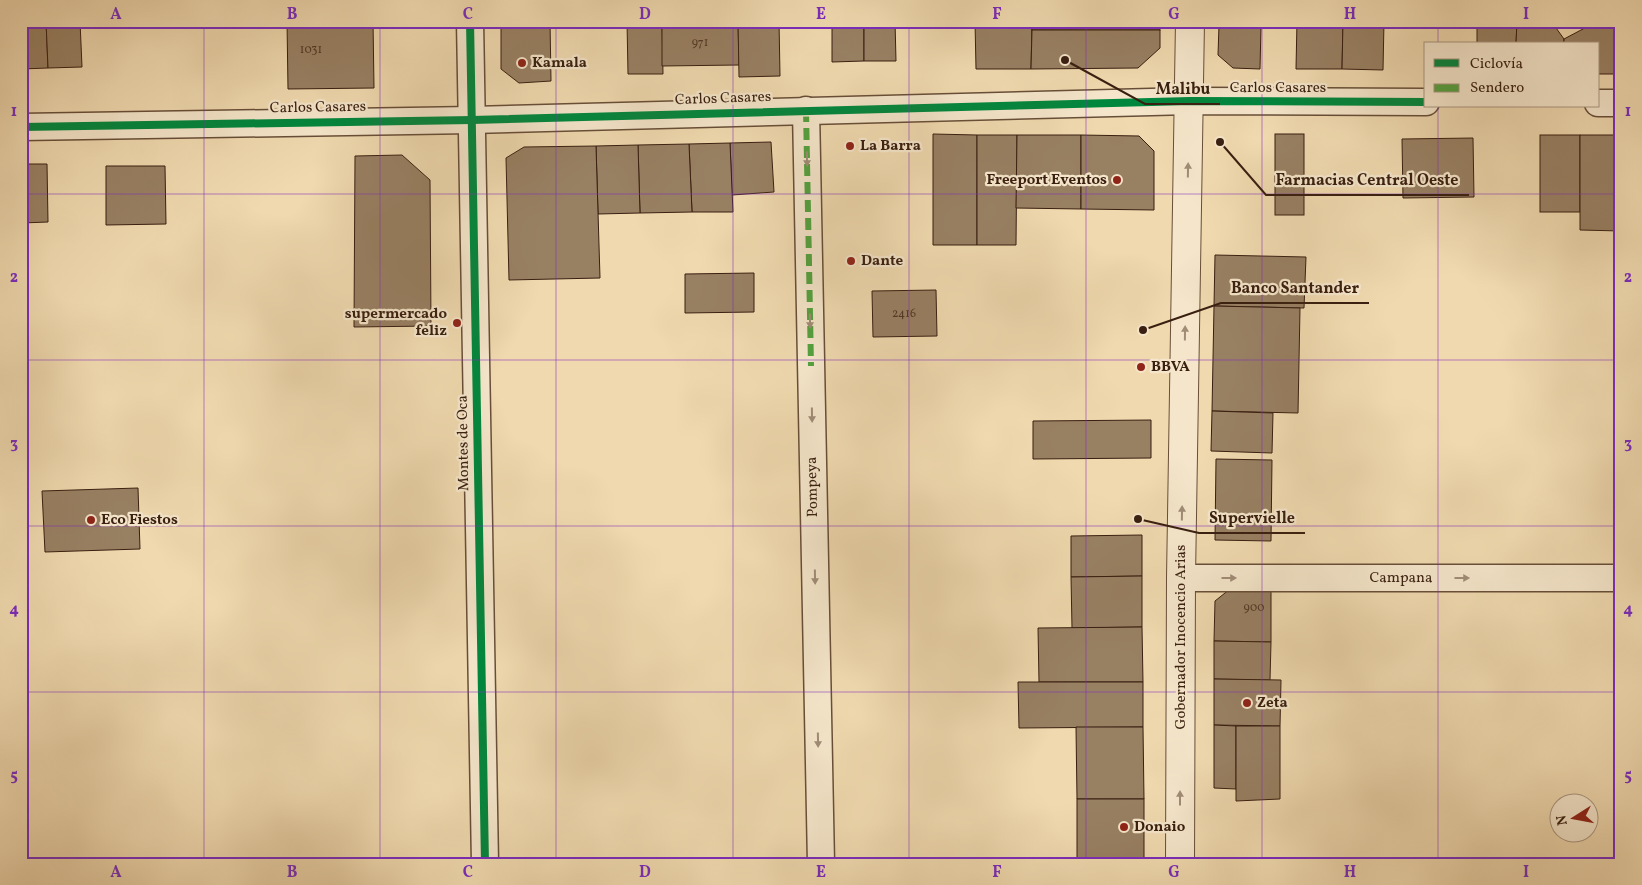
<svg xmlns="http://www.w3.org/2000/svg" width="1642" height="885" font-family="Vollkorn,serif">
<rect width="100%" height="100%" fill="#f0d9af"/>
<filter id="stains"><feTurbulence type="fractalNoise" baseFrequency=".004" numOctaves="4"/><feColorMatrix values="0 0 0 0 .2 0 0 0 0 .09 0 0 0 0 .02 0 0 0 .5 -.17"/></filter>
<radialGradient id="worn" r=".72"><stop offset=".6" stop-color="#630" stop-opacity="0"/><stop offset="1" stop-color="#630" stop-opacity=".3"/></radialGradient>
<!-- building -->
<g fill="#988063" stroke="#391f10">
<path d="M21 21H46L48 68 21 69Z"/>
<path d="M46 21H80L82 67 48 68Z"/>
<path d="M287 21H373L374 88 288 89Z"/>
<path d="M501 21H550L551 81 519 83 501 69Z"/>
<path d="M627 21H662L663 74H628Z"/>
<path d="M662 21H738L739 65 662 66Z"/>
<path d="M738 21H779L780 76 739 77Z"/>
<path d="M832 21H864V61L832 62Z"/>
<path d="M864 21H895L896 61H864Z"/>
<path d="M975 21H1032L1031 69H976Z"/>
<rect x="1032" y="21" width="128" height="9"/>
<path d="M1297 21H1343L1342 69H1296Z"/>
<path d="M1343 21H1384L1383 70 1342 69Z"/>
<path d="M1477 21H1517L1516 44H1477Z"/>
<path d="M1517 21H1551L1564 39V44H1516Z"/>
<path d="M1598 21H1609L1621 39V66L1615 74H1598V44H1564V39Z"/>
<path d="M1219 25 1261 26 1260 69 1233 68 1218 55Z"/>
<path d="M1032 30H1160V48L1138 68 1031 69Z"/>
<path d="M933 134 977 135V245H933Z"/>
<rect x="1275" y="134" width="29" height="81"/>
<path d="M977 135H1017L1016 245H977Z"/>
<path d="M1017 135H1081V209L1016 208Z"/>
<path d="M1081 135 1139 136 1154 151V210L1081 209Z"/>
<rect x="1540" y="135" width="40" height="77"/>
<path d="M1580 135H1621V231L1580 230Z"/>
<path d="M1473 138 1474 197 1403 198 1402 139Z"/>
<path d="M771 142 774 192 732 195 730 143Z"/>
<path d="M730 143 733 212H692L689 144Z"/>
<path d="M689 144 692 212 640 213 638 145Z"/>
<path d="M638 145 640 213 598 214 596 146Z"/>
<path d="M596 146 600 278 509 280 506 158 524 147Z"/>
<path d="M402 155 430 180 431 326 354 327 355 156Z"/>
<path d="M21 164H47L48 222 21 223Z"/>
<path d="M106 166H165L166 224 106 225Z"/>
<path d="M1215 255 1306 257 1304 308 1214 306Z"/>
<path d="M754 273V312L685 313V274Z"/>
<path d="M936 290 937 336 873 337 872 291Z"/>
<path d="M1214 306 1300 308 1298 413 1212 411Z"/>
<path d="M1212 411 1273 413 1272 453 1211 451Z"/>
<path d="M1151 420V458L1033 459V421Z"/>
<path d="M1216 459 1272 460 1271 541 1215 540Z"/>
<path d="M138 488 140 549 45 552 42 491Z"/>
<path d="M1142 535V576L1071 577V536Z"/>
<path d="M1142 576V627L1072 628 1071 577Z"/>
<path d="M1230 589H1271V642L1214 641 1215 601Z"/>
<path d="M1142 627 1143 682H1039L1038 628Z"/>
<path d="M1214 641 1271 642 1270 680 1214 679Z"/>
<path d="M1214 679 1281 680 1280 726 1214 725Z"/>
<path d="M1018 682H1143V727L1019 728Z"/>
<path d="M1214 725 1236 726V789L1214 788Z"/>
<path d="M1236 726H1280V799L1236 801Z"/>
<path d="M1076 727H1143L1144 799H1077Z"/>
<rect x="1077" y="799" width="67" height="65"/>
</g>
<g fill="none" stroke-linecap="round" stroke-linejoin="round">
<!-- minor casing -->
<g stroke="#674e38" stroke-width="29">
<g id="minor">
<path d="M470 21 485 864"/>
<path d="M1598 103H1621"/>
<path d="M806 110 821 864"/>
<path d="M21 127 472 120 1190 101 1426 102"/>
<path d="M1181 578H1621"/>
</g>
</g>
<!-- tertiary casing -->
<g stroke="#674e38" stroke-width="30">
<path id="tertiary" d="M1180 864 1181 578 1190 21"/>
</g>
<!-- minor -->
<use href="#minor" stroke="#f5e6cb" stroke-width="26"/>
<!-- tertiary -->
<use href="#tertiary" stroke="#f5e6cb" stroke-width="28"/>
<!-- quiet -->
<path stroke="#53a23f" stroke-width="6" stroke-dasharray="12 6" stroke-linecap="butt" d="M806 110 811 366"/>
<!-- cycleway casing -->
<g stroke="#f5e6cb" stroke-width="11">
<g id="cycleway">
<path d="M470 21 485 864"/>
<path d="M21 127 472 120 1190 101 1426 102"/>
</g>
</g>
<!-- cycleway -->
<use href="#cycleway" stroke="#00873e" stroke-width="8"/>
</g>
<!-- one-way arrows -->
<defs><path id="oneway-solid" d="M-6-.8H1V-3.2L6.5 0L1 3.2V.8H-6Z" transform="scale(1.25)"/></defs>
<g fill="#a08c77">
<use href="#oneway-solid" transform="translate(807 159) rotate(89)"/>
<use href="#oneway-solid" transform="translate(1188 170) rotate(-89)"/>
<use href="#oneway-solid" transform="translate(810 321) rotate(89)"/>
<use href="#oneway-solid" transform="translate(1185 333) rotate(-89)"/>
<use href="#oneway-solid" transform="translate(812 415) rotate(89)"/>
<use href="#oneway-solid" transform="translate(1182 513) rotate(-89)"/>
<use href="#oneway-solid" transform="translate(815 577) rotate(89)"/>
<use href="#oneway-solid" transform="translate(1229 578)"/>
<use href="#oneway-solid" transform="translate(1462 578)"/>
<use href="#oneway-solid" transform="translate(818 740) rotate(89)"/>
<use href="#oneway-solid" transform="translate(1180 798) rotate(-90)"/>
</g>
<!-- grid -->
<path fill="none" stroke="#7b2cbf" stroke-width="1" stroke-opacity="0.55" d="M204 21V864M380 21V864M556 21V864M733 21V864M909 21V864M1086 21V864M1262 21V864M1438 21V44M1438 106V864M21 194H1621M21 360H1621M21 526H1621M21 692H1621"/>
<!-- markers -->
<g fill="#8f2418" stroke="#f5e6cb" stroke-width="2">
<circle cx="522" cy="63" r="5"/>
<circle cx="850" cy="146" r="5"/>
<circle cx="1117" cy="180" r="5"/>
<circle cx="851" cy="261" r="5"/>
<circle cx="457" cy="323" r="5"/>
<circle cx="1141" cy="367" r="5"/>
<circle cx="91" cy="520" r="5"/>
<circle cx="1247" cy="703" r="5"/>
<circle cx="1124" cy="827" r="5"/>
</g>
<g text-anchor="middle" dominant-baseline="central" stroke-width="4.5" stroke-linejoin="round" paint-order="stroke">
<!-- number labels -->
<g font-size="12" fill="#513725">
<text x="700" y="43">971</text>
<text x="311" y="50">1031</text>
<text x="904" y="314">2416</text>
<text x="1254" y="608">900</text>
</g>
<!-- poi labels -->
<g font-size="15" font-weight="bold" fill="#391f10" stroke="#f5e6cb" text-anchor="start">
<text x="532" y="63">Kamala</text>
<text x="860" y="146">La Barra</text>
<text x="1107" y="180" text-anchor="end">Freeport Eventos</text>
<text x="861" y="261">Dante</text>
<text x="447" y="314" text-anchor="end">supermercado<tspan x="447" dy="17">feliz</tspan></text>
<text x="1151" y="367">BBVA</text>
<text x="101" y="520">Eco Fiestos</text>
<text x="1257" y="703">Zeta</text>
<text x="1134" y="827">Donaio</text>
</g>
<!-- street labels -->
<g font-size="15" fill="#391f10" stroke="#f5e6cb">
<text x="1278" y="88">Carlos Casares</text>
<text transform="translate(723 99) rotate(-2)">Carlos Casares</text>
<text transform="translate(318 108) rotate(-1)">Carlos Casares</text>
<text transform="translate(464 443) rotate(-91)">Montes de Oca</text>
<text transform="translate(813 487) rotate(-91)">Pompeya</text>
<text x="1401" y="578">Campana</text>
<text transform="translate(1181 637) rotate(-90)">Gobernador Inocencio Arias</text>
</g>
</g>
<!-- callouts -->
<path fill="none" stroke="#391f10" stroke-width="2" d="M1065 60L1145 104H1220M1220 142L1266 195H1469M1143 330L1221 303H1369M1138 519L1199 533H1305"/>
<g fill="#391f10" stroke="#f5e6cb" stroke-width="2">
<circle cx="1065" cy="60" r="5"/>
<circle cx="1220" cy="142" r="5"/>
<circle cx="1143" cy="330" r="5"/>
<circle cx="1138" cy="519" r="5"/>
</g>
<g font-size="16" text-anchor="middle" font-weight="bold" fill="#391f10" stroke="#f5e6cb" stroke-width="4.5" stroke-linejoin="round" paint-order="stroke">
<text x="1183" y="94">Malibu</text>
<text x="1367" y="185">Farmacias Central Oeste</text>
<text x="1295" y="293">Banco Santander</text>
<text x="1252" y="523">Supervielle</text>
</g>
<!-- margin -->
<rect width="1642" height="885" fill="none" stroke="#f0d9af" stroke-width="55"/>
<!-- legend -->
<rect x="1424" y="42" width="175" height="65" fill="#f5e6cb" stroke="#aa9680"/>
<rect x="1434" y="59" width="25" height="8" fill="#00873e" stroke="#aa9680"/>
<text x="1470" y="68" font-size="15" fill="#391f10">Ciclovía</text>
<rect x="1434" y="84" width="25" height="8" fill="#53a23f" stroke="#aa9680"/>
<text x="1470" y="92" font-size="15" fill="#391f10">Sendero</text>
<!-- north arrow -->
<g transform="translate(1574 818) rotate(259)"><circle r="24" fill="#f5e6cb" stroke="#aa9680"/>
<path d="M0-4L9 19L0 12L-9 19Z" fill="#8f2418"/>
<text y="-8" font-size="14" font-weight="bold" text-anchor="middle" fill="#391f10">N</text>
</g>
<rect x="28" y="28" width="1586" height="830" fill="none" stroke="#7b2cbf" stroke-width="2"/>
<g font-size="16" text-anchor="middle" font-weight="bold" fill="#7b2cbf">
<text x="116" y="19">A</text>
<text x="292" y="19">B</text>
<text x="468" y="19">C</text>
<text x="645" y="19">D</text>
<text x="821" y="19">E</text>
<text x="997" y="19">F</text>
<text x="1174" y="19">G</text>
<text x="1350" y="19">H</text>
<text x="1526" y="19">I</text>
<text x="14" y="116">1</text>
<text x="1628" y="116">1</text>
<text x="14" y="282">2</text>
<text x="1628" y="282">2</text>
<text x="14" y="448">3</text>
<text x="1628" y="448">3</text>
<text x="14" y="614">4</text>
<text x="1628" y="614">4</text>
<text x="14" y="780">5</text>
<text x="1628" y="780">5</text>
<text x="116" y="877">A</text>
<text x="292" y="877">B</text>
<text x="468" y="877">C</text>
<text x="645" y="877">D</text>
<text x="821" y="877">E</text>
<text x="997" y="877">F</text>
<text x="1174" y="877">G</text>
<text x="1350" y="877">H</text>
<text x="1526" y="877">I</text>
</g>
<rect width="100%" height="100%" filter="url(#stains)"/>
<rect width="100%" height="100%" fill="url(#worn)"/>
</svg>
